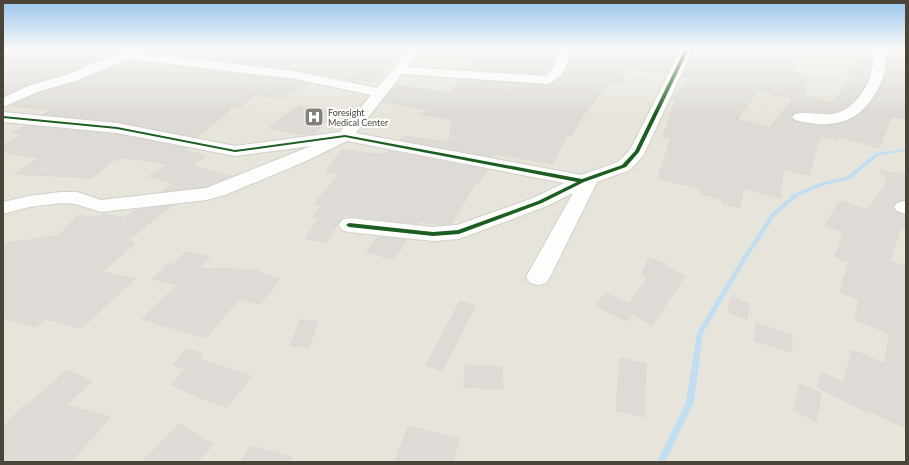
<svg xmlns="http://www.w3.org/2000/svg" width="909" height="465" font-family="Lato,sans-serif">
<rect width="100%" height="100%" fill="#f4f2ee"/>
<!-- residential -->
<rect fill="#e7e4dc" x="3" y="49" width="903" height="413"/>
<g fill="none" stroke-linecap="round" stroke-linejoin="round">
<!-- stream -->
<path fill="#c0ddf1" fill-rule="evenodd" d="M906 149V151L879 155 850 179 824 185 798 196 775 216 748 257 703 333 694 402 665 462H657L686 402 697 333 744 255 771 214 794 194 820 183 846 177 876 153Z"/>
</g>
<!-- building -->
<g fill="#dedbd6" stroke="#dcd9d4" fill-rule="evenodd">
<path d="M22 49H124L66 74 30 84 3 96V56Z"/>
<path d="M146 49H213L208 53 255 57 266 50 304 49 301 53 349 58 359 49H406L372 82 295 70 144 52Z"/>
<path d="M544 49H556V53L553 64 545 74 466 69 473 54 506 57 508 52 534 54 536 50Z"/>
<path d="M570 49H679L666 74 625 68 624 83 611 82 584 113 571 136 567 135 553 164 496 154 493 157 400 140 403 136 449 142 452 120 422 114 427 109 382 102 396 85 450 93 458 81 460 82 461 80 548 85 558 80 565 71 570 61Z"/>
<path d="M742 49H796V72L807 74 805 96 832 103 852 78 846 76 863 49H872L871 69 868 79 857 97 847 106 836 112H799L794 113 790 117 795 121 824 126 837 124 848 121 859 115 868 106 876 95 883 81 886 69 887 49H906V119L892 116 879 148 838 136 837 140 820 136 809 175 783 169 780 198 743 188 740 208 722 203 723 199 701 194 702 189 658 178 671 139 663 137 676 100 671 99 690 78 682 77 694 50 732 58ZM758 91 792 99 770 128 737 119Z"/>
<path d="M128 61 295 80 309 84 279 99 257 94 241 107 234 106 197 137 117 122 44 114 52 110 11 106 40 92 76 82Z"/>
<path d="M299 106 336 110 314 134H301L269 128Z"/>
<path d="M25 126 117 134 185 148 182 150 206 156 192 166 231 176 206 187 162 192 174 183 149 176 168 164 120 157 116 161 113 160 92 178 14 174 40 158 3 152V145L24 133 13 132Z"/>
<path d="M342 150 385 155 389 151 487 170 479 182H476L451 224 440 225 420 221 418 224 344 215 326 242 305 239 319 218 312 217 322 205 314 204 339 174 325 172Z"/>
<path d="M880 171 906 174V200L897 202 892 207 897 212 906 215V230L901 228 890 261 906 266V428L869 411V413L817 387 822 372 844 383 852 350 885 364 889 333 855 320 859 300 840 292 849 262 835 257 843 232 825 225 840 201 867 210 888 181Z"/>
<path d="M173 205 126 241 135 243 102 272 135 279 81 328 46 319 35 327 3 318V244L59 235 77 216 99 217 103 214 125 218 136 210Z"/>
<path d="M378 237 407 240 394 259 366 252Z"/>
<path d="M186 252 210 257 199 268 260 270 259 273 280 279 260 304 240 298 205 338 142 319 178 285 152 279 168 264 173 265Z"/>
<path d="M649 258 666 264 665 267 685 276 652 325 632 314 628 321 596 306 605 293 629 304 648 277 641 274Z"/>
<path d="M731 297 749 304 747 319 728 312Z"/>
<path d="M460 301 475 306 442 371 426 365Z"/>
<path d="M300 320 318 321 309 347 290 346Z"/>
<path d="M756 323 792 335V352L755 341Z"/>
<path d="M187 349 203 354 199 359 252 376 227 407 191 394 171 384 186 369 173 365Z"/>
<path d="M620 358 646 364 644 417 616 410Z"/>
<path d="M465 365 502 367 503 389 464 387Z"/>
<path d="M67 370 92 381 66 405 110 417 71 462H3V427L26 404 28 405Z"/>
<path d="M800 384 821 393 816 421 794 410Z"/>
<path d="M179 424 213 444 197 462H142Z"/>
<path d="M408 426 459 439 453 462H395Z"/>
<path d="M250 446 291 457V462H241Z"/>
</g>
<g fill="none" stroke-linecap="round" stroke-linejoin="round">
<!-- street casing -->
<g stroke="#d2d0cb" stroke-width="2">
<g id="street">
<path d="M129 49H145L140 53 295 71 377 88 410 49H422L408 67 545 76C554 70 558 60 557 49H569C570 64 562 80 547 84L402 74 356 133 581 175 618 162 630 150 681 49H693L643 156 630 170 597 182 550 277 546 283 538 285 530 283 526 277 573 193 547 206 459 239 433 241 349 232 342 230 339 225 342 220 349 218 433 227 457 225 533 198 564 183 347 141 304 162 225 195 207 200 101 212 75 204 61 203 29 207 3 214V202L29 196 61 192H77L101 200 206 188 311 146 235 156 117 133 3 122V112L117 123 235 146 340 132 371 95 295 79 128 59 76 81 40 91 3 107V98L30 85 66 75Z"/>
<path d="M874 49H886C885 59 886 71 882 80 865 121 837 131 795 120L792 117 795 114C806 111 817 115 829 114 848 114 861 97 869 80 873 71 873 59 874 49Z"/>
<path d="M904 201 906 202V214L897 211 894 207 897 203Z"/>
</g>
</g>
<!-- street -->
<use href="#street" fill="#fdfdfc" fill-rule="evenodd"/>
<!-- cycleway casing -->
<g stroke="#fff" stroke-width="2">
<path id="cycleway" d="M685 49H689L639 152 626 167 584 182 542 203 459 234 433 236 349 227 346 225 349 223 433 232 458 230 538 201 577 182 345 137 235 152 117 129 3 118V116L117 127 235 150 345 135 582 179 622 165 635 151Z"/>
</g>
<!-- cycleway -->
<use href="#cycleway" fill="#1b5e20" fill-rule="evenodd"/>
</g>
<!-- sky -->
<linearGradient id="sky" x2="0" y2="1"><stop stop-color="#98c4ec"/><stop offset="0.43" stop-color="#faf9f7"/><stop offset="1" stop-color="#faf9f7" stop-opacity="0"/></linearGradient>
<rect width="909" height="114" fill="url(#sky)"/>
<!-- icons -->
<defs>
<g id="hospital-square" transform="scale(1)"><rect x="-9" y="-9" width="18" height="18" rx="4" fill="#868178" stroke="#fff"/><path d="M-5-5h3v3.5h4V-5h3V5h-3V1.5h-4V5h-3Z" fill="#fff"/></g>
</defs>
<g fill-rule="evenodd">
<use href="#hospital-square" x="314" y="117"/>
</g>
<g text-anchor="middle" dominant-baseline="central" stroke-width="4" stroke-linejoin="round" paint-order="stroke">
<!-- far-poi labels -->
<g font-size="9" fill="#4b4439" stroke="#fff" text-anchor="start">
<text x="328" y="112">Foresight<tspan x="328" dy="10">Medical Center</tspan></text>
</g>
</g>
<!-- border -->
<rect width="909" height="465" fill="none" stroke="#4b4439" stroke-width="8"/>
</svg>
